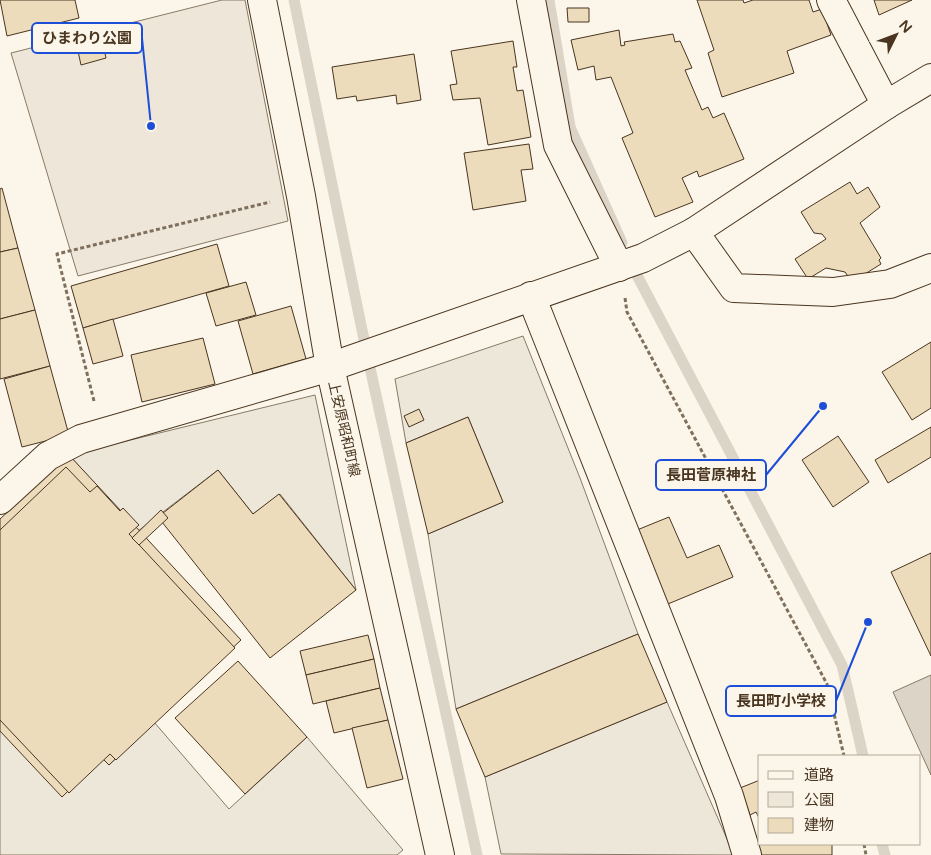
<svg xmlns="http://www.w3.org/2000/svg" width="931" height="855" font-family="'Varela Round','Noto Sans JP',sans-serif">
<rect width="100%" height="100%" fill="#fbf6e9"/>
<!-- green -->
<path fill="#ede6d9" stroke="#887966" d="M222 0H245L288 221 78 276 11 53Z"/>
<!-- parking -->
<g fill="#ede7d9" stroke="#887966">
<path d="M523 336 580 478 638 634 456 709 428 534 503 502 468 417 406 443 395 379Z"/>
<path d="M315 395 356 590 280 494 253 514 218 470 138 531 69 455Z"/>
<path d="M667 702 734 855 501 854 485 777Z"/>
<path d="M154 722 229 809 307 737 403 850 397 855H0V731L102 758 109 765Z"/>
</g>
<!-- water -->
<path fill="#dcd4c6" stroke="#887966" d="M931 675V775L893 692Z"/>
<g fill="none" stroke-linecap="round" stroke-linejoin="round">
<!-- stream -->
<g stroke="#dcd4c6" stroke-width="11">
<path d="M294 0 367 354 477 855"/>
<path d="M549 0 570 127 622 243"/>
<path d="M630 262 842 665 863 756"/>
<path d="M882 844 885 855"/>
</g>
</g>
<!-- building -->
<g fill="#ecdcbc" stroke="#4a3520">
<path d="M0 0H75L79 18 7 36Z"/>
<path d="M697 0H743L744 3 753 0H809L813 12 822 9 831 35 787 51 794 73 722 97 708 53 714 50Z"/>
<path d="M874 0H912L879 15Z"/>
<path d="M567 8H589V22H568Z"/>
<path d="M619 30 621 46 625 45 624 42 673 34 675 42 680 41 692 68 685 70 702 110 708 107 713 118 724 113 744 159 699 177 697 171 682 178 693 202 655 217 622 138 633 133 611 77 596 80 594 66 578 70 571 40Z"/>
<path d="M101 35 106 58 81 65 76 42Z"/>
<path d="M513 41 517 67H513L517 91 523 90 531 137 488 145 480 98 453 100 450 85 457 84 451 51Z"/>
<path d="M414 54 421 100 397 104 396 95 357 101 356 96 337 99 332 67Z"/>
<path d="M529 144 533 169 521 170 526 201 473 210 464 153Z"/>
<path d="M850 182 857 194 868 187 880 207 860 223 881 258 879 260 881 264 852 282 845 272 826 268 808 279 795 259 826 239 822 234 814 233 801 212Z"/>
<path d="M2 188 18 248 0 252V189Z"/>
<path d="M217 244 229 286 83 328 71 286Z"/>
<path d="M18 248 35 310 0 319V252Z"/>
<path d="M246 282 256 315 216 326 206 293Z"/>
<path d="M291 306 306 359 253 374 238 321Z"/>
<path d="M35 310 50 366 0 379V319Z"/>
<path d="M113 319 123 356 93 364 83 328Z"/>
<path d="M203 338 215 384 142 402 131 355Z"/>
<path d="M931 342V408L912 420 882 372Z"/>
<path d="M50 366 69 435 22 447 4 379Z"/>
<path d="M419 409 424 420 409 427 404 416Z"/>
<path d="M468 417 503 502 428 534 406 443Z"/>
<path d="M931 427V457L888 483 875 460Z"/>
<path d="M838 436 869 482 833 507 802 460Z"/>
<path d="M69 455 241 640 109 765 102 758 62 797 0 731V519Z"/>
<path d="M66 467 90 492 97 486 120 511 123 508 139 525 129 534 235 648 116 760 110 754 69 793 0 720V530Z"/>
<path d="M218 470 253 514 279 494 356 590 270 658 158 517Z"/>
<path d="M161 510 168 518 139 545 132 538Z"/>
<path d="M669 517 687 558 719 545 733 577 663 606 637 530Z"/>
<path d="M931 553V656L891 572Z"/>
<path d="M638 634 667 702 485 777 456 709Z"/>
<path d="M368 635 374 659 306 675 300 651Z"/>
<path d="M374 659 380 688 313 704 306 675Z"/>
<path d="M238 661 307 737 245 794 175 718Z"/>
<path d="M380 688 388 720 334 733 326 701Z"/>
<path d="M388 720 403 779 367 788 352 728Z"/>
<path d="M760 780V820L756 812 750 815 740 788Z"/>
<path d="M760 835V844H832V855H758Z"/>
</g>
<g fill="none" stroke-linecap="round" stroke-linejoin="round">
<!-- minor casing -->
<g stroke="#4a3520" stroke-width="30">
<g id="minor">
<path d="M531 0 558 145 619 267"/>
<path d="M831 0 886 105"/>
<path d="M694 232 734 288 833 292 890 284 931 268"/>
<path d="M531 296 729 796 747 855"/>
<path d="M0 500 48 456 81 439 330 367 643 258 694 232 886 105 931 78"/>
</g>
</g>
<!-- secondary casing -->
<g stroke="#4a3520" stroke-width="30">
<path id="secondary" d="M262 0 301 196 330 367 440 855"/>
</g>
<!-- path -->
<g stroke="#7f6f5c" stroke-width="3" stroke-dasharray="4 2.5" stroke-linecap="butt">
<path d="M625 298 627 312 827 684 844 756"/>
<path d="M94 401 57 254 270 202"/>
<path d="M864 844 866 855"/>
</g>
<!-- minor -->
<use href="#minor" stroke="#fbf6e9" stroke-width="28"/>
<!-- secondary -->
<use href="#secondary" stroke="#fbf6e9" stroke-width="28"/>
</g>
<g text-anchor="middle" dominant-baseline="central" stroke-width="4" stroke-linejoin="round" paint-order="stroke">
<!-- street labels -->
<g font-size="14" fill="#4a3520" stroke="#fbf6e9">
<text transform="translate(344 429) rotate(77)">上安原昭和町線</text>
</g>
</g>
<!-- callouts -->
<path fill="none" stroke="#1d4ed8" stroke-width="2" d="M151 126L142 38M823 406L766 475M868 622L836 701"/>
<g fill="#1d4ed8" stroke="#fbf6e9" stroke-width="2">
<circle cx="151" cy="126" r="5"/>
<circle cx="823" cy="406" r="5"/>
<circle cx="868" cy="622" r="5"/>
</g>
<g fill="#fbf6e9" stroke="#1d4ed8" stroke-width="2">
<rect x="32" y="23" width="110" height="30" rx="5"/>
<rect x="656" y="460" width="110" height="30" rx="5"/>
<rect x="726" y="686" width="110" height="30" rx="5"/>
</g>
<g font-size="15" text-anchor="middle" font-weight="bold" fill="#4a3520">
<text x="87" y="43">ひまわり公園</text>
<text x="711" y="480">長田菅原神社</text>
<text x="781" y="706">長田町小学校</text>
</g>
<!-- legend -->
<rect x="758" y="755" width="162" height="90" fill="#fbf6e9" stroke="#b4a999"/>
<rect x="768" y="771" width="25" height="8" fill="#fbf6e9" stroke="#b4a999"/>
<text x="804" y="780" font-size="15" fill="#4a3520">道路</text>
<rect x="768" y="792" width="25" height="15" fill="#ede6d9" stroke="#b4a999"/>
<text x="804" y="805" font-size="15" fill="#4a3520">公園</text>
<rect x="768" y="818" width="25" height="15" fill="#ecdcbc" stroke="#b4a999"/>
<text x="804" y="830" font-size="15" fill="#4a3520">建物</text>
<!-- north arrow -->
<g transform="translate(896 35) rotate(48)" stroke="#fbf6e9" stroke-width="4" paint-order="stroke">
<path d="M0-4L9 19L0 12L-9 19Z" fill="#4a3520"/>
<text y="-8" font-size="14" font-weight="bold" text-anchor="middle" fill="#4a3520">N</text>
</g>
</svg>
